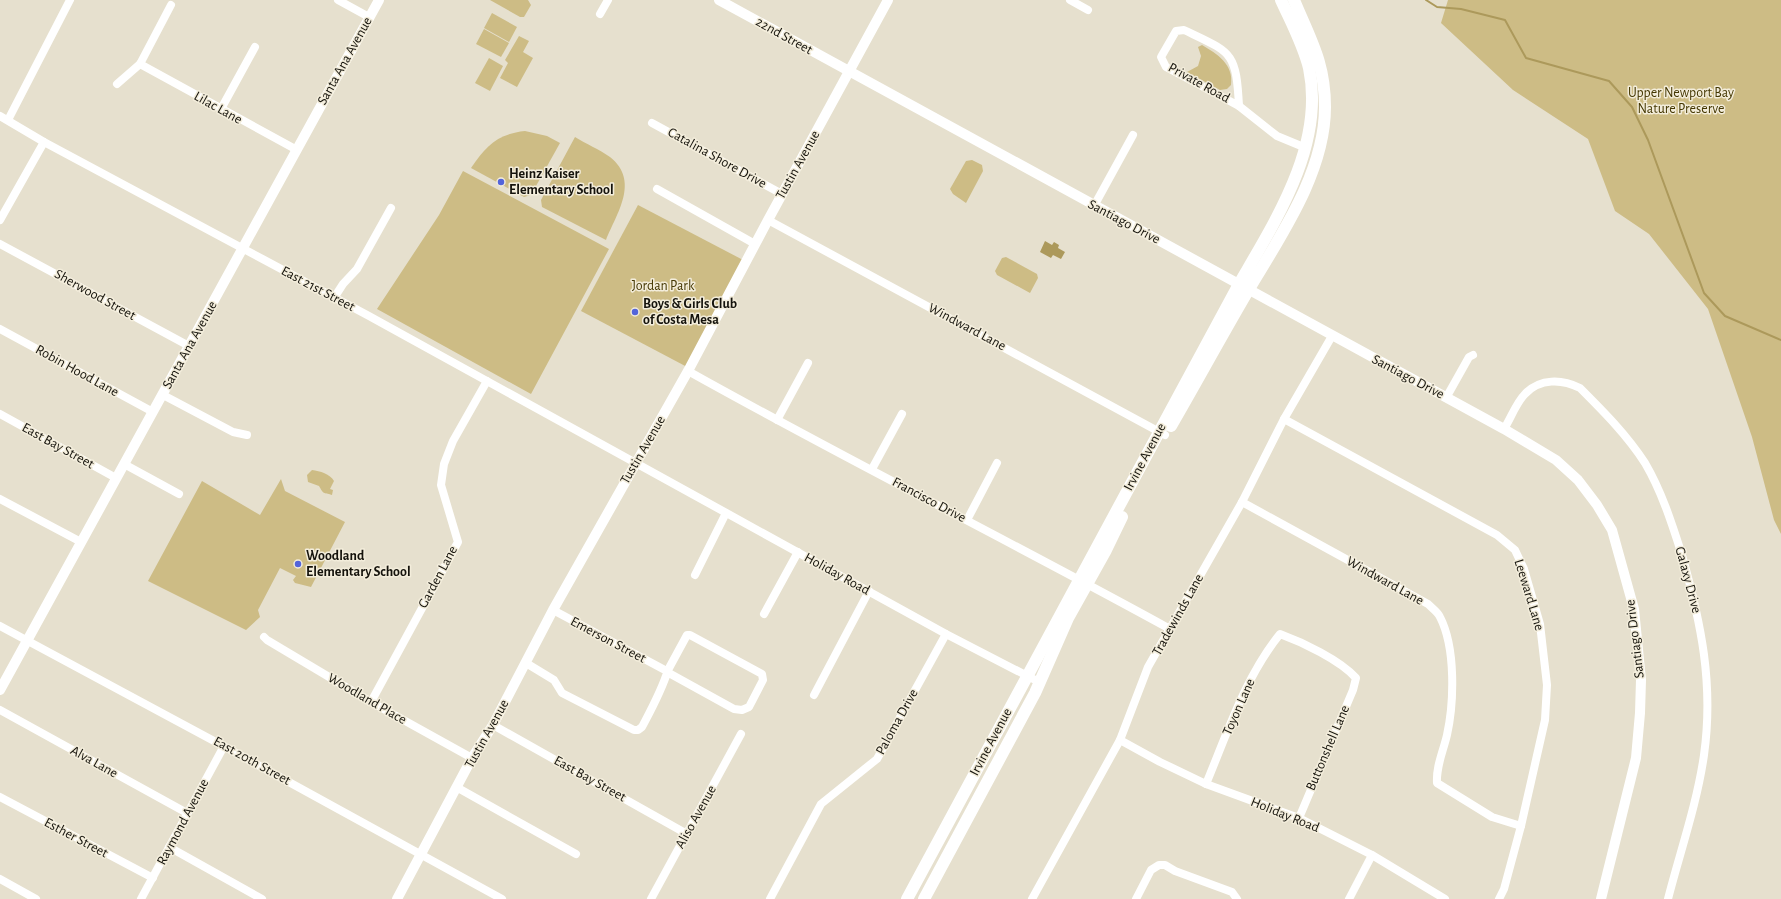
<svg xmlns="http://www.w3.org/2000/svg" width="1781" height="899" font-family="'Alegreya Sans',sans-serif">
<rect width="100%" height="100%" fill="#e6e0ce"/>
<!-- green -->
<g fill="#cdbc85">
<path d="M490 0H528L531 5 524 17H520Z"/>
<path d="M1448 0H1781V534L1774 520 1752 437 1708 309 1649 234 1615 211 1588 139 1513 90 1441 23Z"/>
<path d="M492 13 517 27 509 42 484 28Z"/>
<path d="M484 29 509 43 501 57 476 44Z"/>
<path d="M519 36 529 41 523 52 533 58 517 87 500 78 508 63 505 60Z"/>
<path d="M1202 45C1217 54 1234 64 1231 85L1227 89 1220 90 1187 72 1198 66 1201 56 1198 47Z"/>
<path d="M489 58 503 66 490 91 475 83Z"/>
<path d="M525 131 547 136 560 143 531 195 524 197 471 168C486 146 497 134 525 131Z"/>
<path d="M575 137C586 144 599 149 610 157 640 181 617 213 606 240L542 207 541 200Z"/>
<path d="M972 160 982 165 983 171 966 203 953 194 950 189 966 161Z"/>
<path d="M463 171 609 249 531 394 377 309 439 215Z"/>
<path d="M638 205 745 261 689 368 581 311Z"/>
<path d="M1006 257 1037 274 1038 278 1030 293 997 275 995 271 1002 258Z"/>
<path d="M312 470C320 471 330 474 334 481L330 489 333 490 332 495C323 492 324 495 319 486L308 482 307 475Z"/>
<path d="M281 479 285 491 345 522 311 587 295 583 293 580 296 576 280 568 258 610 260 617 246 630 148 581 202 481 260 515Z"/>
</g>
<!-- water -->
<path fill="#ac995b" d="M1045 241 1052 245 1054 242 1059 245 1058 248 1065 252 1061 259 1053 255 1051 258 1040 252Z"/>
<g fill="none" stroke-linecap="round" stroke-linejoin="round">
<!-- stream -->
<path stroke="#ac995b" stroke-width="2" d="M1426 0 1437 7 1461 9 1505 20 1526 58 1609 81 1632 107 1648 140 1704 293 1725 316 1781 340"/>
<!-- minor -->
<g stroke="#fff" stroke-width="8">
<path d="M338 0 369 17"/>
<path d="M1070 0 1088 10"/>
<path d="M600 14 608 0"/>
<path d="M1184 30C1232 53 1236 51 1239 106L1166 67 1161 57 1176 31Z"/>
<path d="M140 64 297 150"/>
<path d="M117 84 140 64 171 5"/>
<path d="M1239 106 1277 136 1306 148"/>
<path d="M221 109 255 47"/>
<path d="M0 116 44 142 369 316 946 634 1041 683"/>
<path d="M8 120 70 0"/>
<path d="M652 123 782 194"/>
<path d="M657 189 755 244"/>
<path d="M1094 206 1133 135"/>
<path d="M0 220 44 142"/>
<path d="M768 220 1165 435"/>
<path d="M0 244 189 346"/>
<path d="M334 298 343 284 357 269 391 208"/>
<path d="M0 329 153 412"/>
<path d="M688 371C847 460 1010 541 1170 629"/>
<path d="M163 395 233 432 247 435"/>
<path d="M1446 398 1469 357 1473 355"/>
<path d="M0 414 116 478"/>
<path d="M1284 419 1497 535 1515 550 1524 569 1540 624 1547 685 1545 720 1521 826 1504 889 1499 899"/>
<path d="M777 420 808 363"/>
<path d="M1504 429C1511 418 1516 403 1525 394 1540 378 1562 379 1580 388 1603 411 1627 435 1645 463 1662 492 1672 524 1682 555 1701 623 1714 684 1704 755 1697 804 1680 852 1668 899"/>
<path d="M124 464 179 494"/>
<path d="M872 469 902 414"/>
<path d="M0 499 81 542"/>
<path d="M1242 502 1428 604C1432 608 1438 612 1440 617 1456 648 1454 703 1447 735 1443 752 1436 766 1437 783L1492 817 1521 826"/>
<path d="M967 520 997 463"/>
<path d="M695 575 726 513"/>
<path d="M553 610 663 669"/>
<path d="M764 614 798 552"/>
<path d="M0 626 227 748 502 899"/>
<path d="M264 637 267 640 371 702 472 758"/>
<path d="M526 663 554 680 562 693 634 730H638L642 727C652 708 662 690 668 670L687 635H690L762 674 763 680 749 707 742 710 734 709 667 672"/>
<path d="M814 695 869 591"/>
<path d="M371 702 458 542 441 485 444 464 453 441 487 381"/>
<path d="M0 710 187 813"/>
<path d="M493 725 687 834"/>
<path d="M1120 740 1160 762 1206 784 1299 818 1372 855 1445 899"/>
<path d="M1206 784C1227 734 1245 677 1280 634 1302 642 1340 660 1356 678L1353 690 1299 818"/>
<path d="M458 788 576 854"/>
<path d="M0 797 153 878"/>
<path d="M169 847 262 899"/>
<path d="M0 879 36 899"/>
<path d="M141 899 224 746"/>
<path d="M651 899 741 734"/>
<path d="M770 899 821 804 877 759 946 634"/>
<path d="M1032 899 1120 740 1148 667 1242 502 1284 419 1332 336"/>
<path d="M1136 899 1151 870 1159 865H1165L1175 871 1232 892 1237 899"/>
<path d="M1349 899 1372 855"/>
</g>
<!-- tertiary -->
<g stroke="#fff" stroke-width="10">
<path d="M719 0 1504 429 1556 460 1578 480 1597 505 1612 530 1634 609 1641 680 1640 713 1636 758 1601 899"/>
<path d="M0 690 379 0"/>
<path d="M397 899 472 758 493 725 553 610 688 371 768 220 888 0"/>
</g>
<!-- secondary -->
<g stroke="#fff" stroke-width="12">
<path d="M1171 426C1197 381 1222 335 1249 289 1281 235 1325 172 1325 107 1325 62 1310 39 1294 0"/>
<path d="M907 899 1239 284C1276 220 1325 145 1309 68 1303 44 1291 22 1281 0"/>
<path d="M924 899 1035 693 1068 618 1106 550 1122 517"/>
</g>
</g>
<!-- markers -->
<g fill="#5364da" stroke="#f3eddb" stroke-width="1.5">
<circle cx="501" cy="182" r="4"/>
<circle cx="635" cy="312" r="4"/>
<circle cx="298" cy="564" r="4"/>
</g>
<g text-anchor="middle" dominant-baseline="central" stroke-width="3" stroke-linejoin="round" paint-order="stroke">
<!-- street labels -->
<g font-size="14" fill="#15130c" stroke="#f3eddb">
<text transform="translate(784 36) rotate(29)">22nd Street</text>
<text transform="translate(345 61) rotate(-61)">Santa Ana Avenue</text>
<text transform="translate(1199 83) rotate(29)">Private Road</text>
<text transform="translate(218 108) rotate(29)">Lilac Lane</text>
<text transform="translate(717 158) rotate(29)">Catalina Shore Drive</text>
<text transform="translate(798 165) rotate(-61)">Tustin Avenue</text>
<text transform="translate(1124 222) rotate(28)">Santiago Drive</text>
<text transform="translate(318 289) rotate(28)">East 21st Street</text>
<text transform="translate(95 295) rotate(29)">Sherwood Street</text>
<text transform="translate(967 327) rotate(28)">Windward Lane</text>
<text transform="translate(190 345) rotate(-61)">Santa Ana Avenue</text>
<text transform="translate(77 371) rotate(29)">Robin Hood Lane</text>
<text transform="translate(1408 377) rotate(28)">Santiago Drive</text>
<text transform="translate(58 446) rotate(29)">East Bay Street</text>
<text transform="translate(643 450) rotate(-60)">Tustin Avenue</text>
<text transform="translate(1145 457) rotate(-62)">Irvine Avenue</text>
<text transform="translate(929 500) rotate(28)">Francisco Drive</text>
<text transform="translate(837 574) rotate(29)">Holiday Road</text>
<text transform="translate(438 577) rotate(-62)">Garden Lane</text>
<text transform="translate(1688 580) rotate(75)">Galaxy Drive</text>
<text transform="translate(1385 581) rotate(29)">Windward Lane</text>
<text transform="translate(1529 595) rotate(73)">Leeward Lane</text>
<text transform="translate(1178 615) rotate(-61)">Tradewinds Lane</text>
<text transform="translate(1635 639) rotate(-97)">Santiago Drive</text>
<text transform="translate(608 640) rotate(28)">Emerson Street</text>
<text transform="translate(367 699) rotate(30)">Woodland Place</text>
<text transform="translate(1239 707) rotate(-66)">Toyon Lane</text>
<text transform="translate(897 722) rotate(-61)">Paloma Drive</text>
<text transform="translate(487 734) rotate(-61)">Tustin Avenue</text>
<text transform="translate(991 742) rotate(-62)">Irvine Avenue</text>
<text transform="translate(1328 748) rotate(-67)">Buttonshell Lane</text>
<text transform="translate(252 761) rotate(29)">East 20th Street</text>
<text transform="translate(94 762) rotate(29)">Alva Lane</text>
<text transform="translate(590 779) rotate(29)">East Bay Street</text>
<text transform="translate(1285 815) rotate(22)">Holiday Road</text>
<text transform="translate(696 817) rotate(-61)">Aliso Avenue</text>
<text transform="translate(183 822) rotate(-62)">Raymond Avenue</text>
<text transform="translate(76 838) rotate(28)">Esther Street</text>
</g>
<!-- park labels -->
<g font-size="14" fill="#443702" stroke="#f3eddb">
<text x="1681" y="93">Upper Newport Bay<tspan x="1681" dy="16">Nature Preserve</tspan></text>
<text x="663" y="286">Jordan Park</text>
</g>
<!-- poi labels -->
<g font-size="14" font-weight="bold" fill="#15130c" stroke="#f3eddb" text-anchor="start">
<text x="509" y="174">Heinz Kaiser<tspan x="509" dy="16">Elementary School</tspan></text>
<text x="643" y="304">Boys &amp; Girls Club<tspan x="643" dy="16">of Costa Mesa</tspan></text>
<text x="306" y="556">Woodland<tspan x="306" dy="16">Elementary School</tspan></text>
</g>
</g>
</svg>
